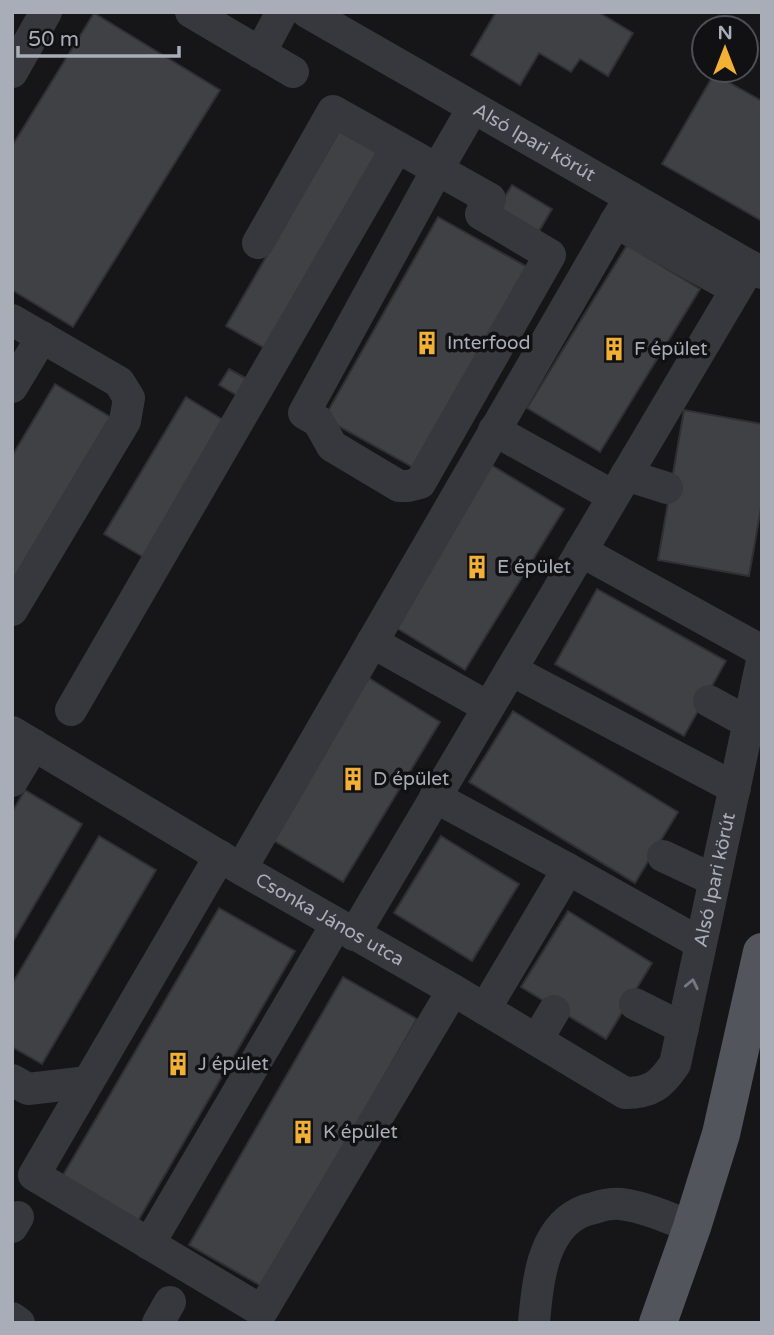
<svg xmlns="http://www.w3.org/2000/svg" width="774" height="1335" font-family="'Varela Round',sans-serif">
<rect width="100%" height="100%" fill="#161618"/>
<!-- building -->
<g fill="#404145" stroke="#303034" stroke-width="2">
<path d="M496 12H598L633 33 608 76 580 59 571 72 539 53 520 85 471 55Z"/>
<path d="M94 13 220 90 73 327 12 290V146Z"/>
<path d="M714 74 762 101V221L662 164Z"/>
<path d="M344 123 385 146 266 349 226 326Z"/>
<path d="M512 185 552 209 535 238 495 213Z"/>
<path d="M438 217 529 268 416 469 324 418Z"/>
<path d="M627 245 700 289 600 452 527 408Z"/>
<path d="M229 369 249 380 240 397 219 385Z"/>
<path d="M55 384 119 422 12 602V456Z"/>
<path d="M186 397 225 421 143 557 104 534Z"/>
<path d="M684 410 762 424V502L749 576 658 560Z"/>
<path d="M488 463 564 509 465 670 390 624Z"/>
<path d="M597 589 726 661 684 736 555 664Z"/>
<path d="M364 675 440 722 343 882 266 836Z"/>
<path d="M513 711 678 812 635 883 469 782Z"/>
<path d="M25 790 82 824 12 943V812Z"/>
<path d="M99 836 156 870 42 1064 12 1047V984Z"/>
<path d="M441 836 519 884 472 961 394 913Z"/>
<path d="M219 908 295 951 138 1221 62 1177Z"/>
<path d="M568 911 652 963 606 1039 521 987Z"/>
<path d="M343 977 417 1019 263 1287 189 1245Z"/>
</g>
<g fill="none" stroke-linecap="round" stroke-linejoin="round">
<!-- minor -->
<g stroke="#37383d" stroke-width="32">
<path d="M191 12 293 72"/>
<path id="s1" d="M307 12 762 273"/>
<path d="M260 53 282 12"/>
<path d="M12 72 46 12"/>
<path d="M615 222 736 289"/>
<path d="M258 243 333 111 490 199 481 214 550 255 420 483 408 486H399L332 446 318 421 304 413 437 170 473 108"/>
<path d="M12 320 119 382 129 398 125 421 12 610"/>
<path d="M12 387 42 337"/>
<path d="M494 430 613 496"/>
<path d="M626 475 667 488"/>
<path d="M581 551 762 651"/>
<path d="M372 642 488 707"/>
<path d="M511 670 735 788"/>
<path d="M709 701 749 723"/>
<path d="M71 710 397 147"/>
<path id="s2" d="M12 732 241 869 453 990 625 1093C651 1093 661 1085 675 1064L762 661"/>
<path d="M12 781 34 745"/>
<path d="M435 797 568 869 700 943"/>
<path d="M220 856 34 1175 262 1311 453 990"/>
<path d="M663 856 714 880"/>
<path d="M241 869 630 197"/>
<path d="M354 935 750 266"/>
<path d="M635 1004 683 1028"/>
<path d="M485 1009 568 869"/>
<path d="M537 1040 554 1011"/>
<path d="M12 1080 28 1089 88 1082"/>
<path d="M12 1227 18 1217"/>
<path d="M149 1244 336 925"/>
<path d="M12 1318 19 1323"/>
<path d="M158 1323 170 1302"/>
<path d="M534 1323C537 1287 541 1232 579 1213 583 1211 589 1209 594 1208 603 1205 611 1203 621 1204 645 1207 669 1218 692 1227"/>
</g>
<!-- major -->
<path stroke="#53555c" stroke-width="38" d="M658 1323 692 1227 721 1134 762 952"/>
</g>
<!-- one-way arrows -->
<defs><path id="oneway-chevron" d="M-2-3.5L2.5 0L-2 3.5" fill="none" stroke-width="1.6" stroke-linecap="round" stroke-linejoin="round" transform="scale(1.75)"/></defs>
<use stroke="#757881" href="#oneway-chevron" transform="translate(692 984) rotate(-78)"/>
<!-- icons -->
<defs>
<g id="building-bare" transform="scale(1.89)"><path d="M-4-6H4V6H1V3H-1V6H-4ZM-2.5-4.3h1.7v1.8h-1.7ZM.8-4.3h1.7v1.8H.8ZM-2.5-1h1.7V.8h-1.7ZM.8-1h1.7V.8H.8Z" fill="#f2b134" stroke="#111113" stroke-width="2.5" paint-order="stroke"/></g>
</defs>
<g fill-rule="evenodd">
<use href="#building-bare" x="427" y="343"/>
<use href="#building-bare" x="614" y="349"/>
<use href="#building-bare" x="477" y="567"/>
<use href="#building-bare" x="353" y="779"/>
<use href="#building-bare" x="178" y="1064"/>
<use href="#building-bare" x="303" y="1132"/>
</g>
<g text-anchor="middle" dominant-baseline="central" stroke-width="7" stroke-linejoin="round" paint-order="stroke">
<!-- street labels -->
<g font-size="19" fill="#a8adb8" stroke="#111113">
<text stroke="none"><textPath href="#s1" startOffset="262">Alsó Ipari körút</textPath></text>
<text stroke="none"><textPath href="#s2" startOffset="961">Alsó Ipari körút</textPath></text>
<text stroke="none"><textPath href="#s2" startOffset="369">Csonka János utca</textPath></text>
</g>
<!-- poi labels -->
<g font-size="19" fill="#a8adb8" stroke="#111113" text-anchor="start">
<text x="447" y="343">Interfood</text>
<text x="634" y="349">F épület</text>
<text x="497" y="567">E épület</text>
<text x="373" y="779">D épület</text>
<text x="198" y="1064">J épület</text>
<text x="323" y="1132">K épület</text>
</g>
</g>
<!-- border -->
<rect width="774" height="1335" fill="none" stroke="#a8adb8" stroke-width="28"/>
<!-- north arrow -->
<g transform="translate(725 49)"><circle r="33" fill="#111113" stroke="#4d4f55" stroke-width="2"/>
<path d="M0-5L12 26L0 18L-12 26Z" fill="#f2b134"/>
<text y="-10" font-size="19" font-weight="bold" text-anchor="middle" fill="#a8adb8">N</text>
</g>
<!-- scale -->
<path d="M18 46v10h161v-10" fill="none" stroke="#a8adb8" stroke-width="3.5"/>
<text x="28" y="46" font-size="21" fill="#a8adb8" stroke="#111113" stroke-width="5" paint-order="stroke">50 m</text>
</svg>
